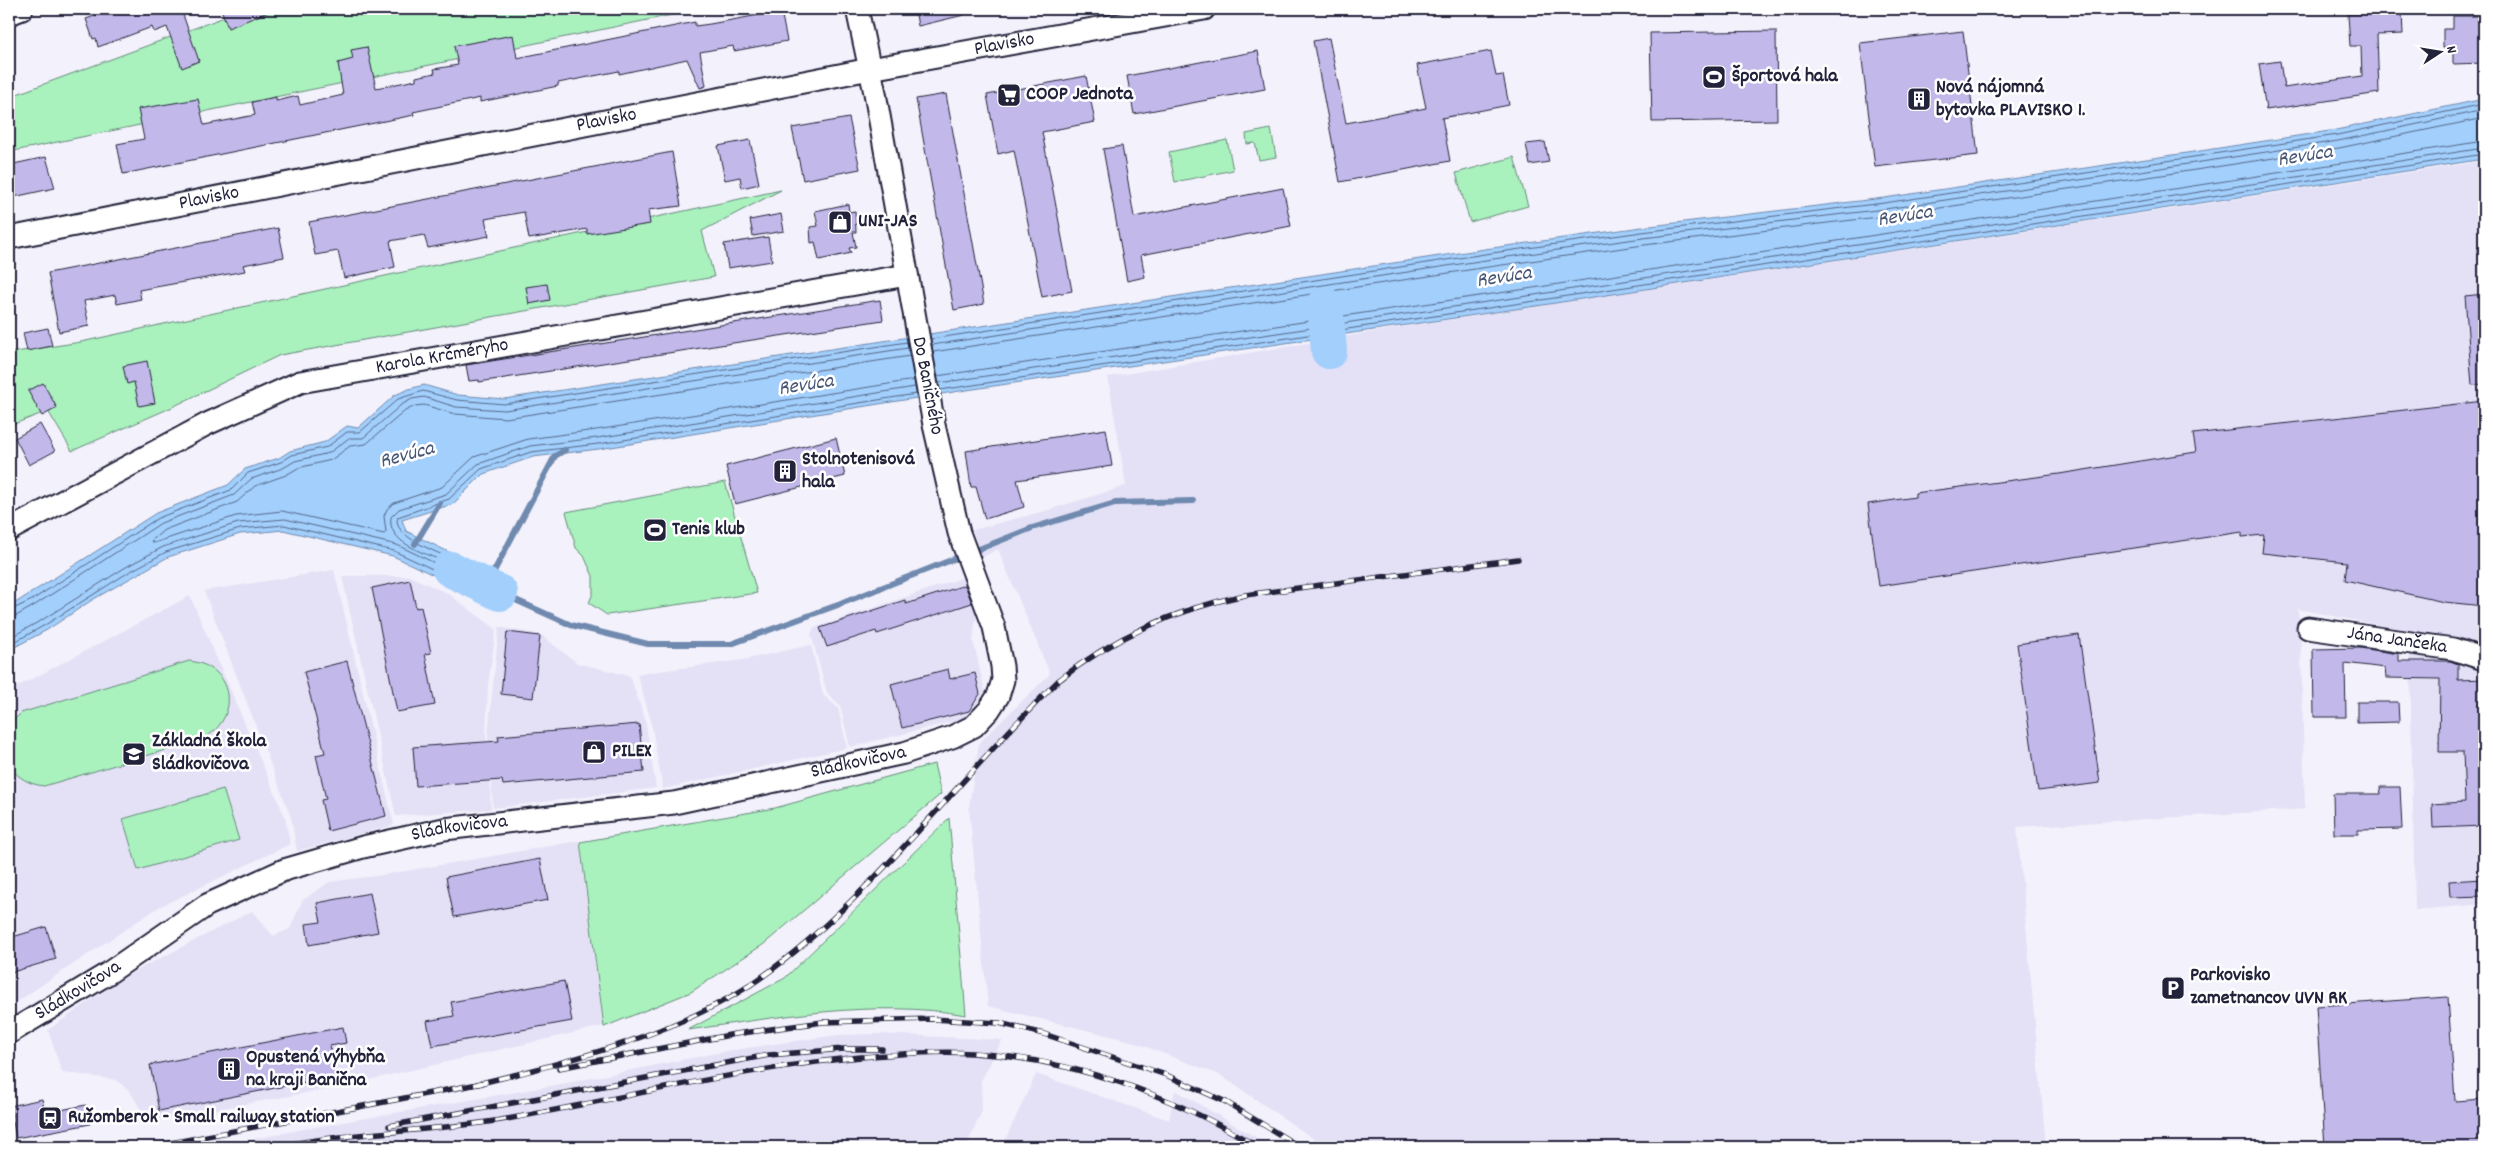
<svg xmlns="http://www.w3.org/2000/svg" width="2493" height="1156" font-family="Dekko,sans-serif">
<rect width="100%" height="100%" fill="#f3f1fb"/>
<filter id="ink" filterUnits="userSpaceOnUse"><feTurbulence type="fractalNoise" baseFrequency=".02" numOctaves="2"/><feDisplacementMap in="SourceGraphic" scale="10" xChannelSelector="R" yChannelSelector="G"/><feConvolveMatrix kernelMatrix="1 2 1 2 8 2 1 2 1" color-interpolation-filters="sRGB"/></filter>
<g filter="url(#ink)">
<!-- built -->
<g fill="#e4e0f6">
<path d="M2484 161V646L2298 609 2301 649 2305 809 2017 827 2046 1147H1326L1220 1075 1131 1041 988 1006 969 807 979 743 1050 674 998 549 981 558 973 530 1045 511 1126 486 1108 377 1390 329Z"/>
<path d="M334 570 394 825 297 851 291 817 204 591Z"/>
<path d="M342 576H409L447 593 496 629 488 685 486 734 491 809 396 816Z"/>
<path d="M968 576 978 602 973 640 985 692 967 718 850 747 840 705 827 693 811 634 814 628Z"/>
<path d="M190 596 285 817 290 844 159 907 9 1007V691Z"/>
<path d="M499 627 541 635 577 663 630 676 645 719 656 788 493 808 488 734Z"/>
<path d="M811 645 823 695 838 708 847 748 663 789 650 717 637 674 743 660Z"/>
<path d="M2410 655 2463 660 2484 673V904L2415 910Z"/>
<path d="M579 841 603 1026 338 1087 148 1122 130 1091 116 1080 62 1072 48 1030 126 976 252 911 273 936 290 929 302 901 329 882 383 875Z"/>
<path d="M881 1034 1002 1040 981 1081 982 1111 966 1147H215L304 1129 562 1084 727 1051 838 1035Z"/>
<path d="M1036 1074 1169 1120 1175 1090 1272 1147H1002Z"/>
</g>
<!-- green -->
<g fill="#a9f1bd" stroke="#668a7c">
<path d="M246 9H701L9 152V97Z"/>
<path d="M1271 129 1276 157 1259 160 1255 143 1247 144 1246 134Z"/>
<path d="M1227 140 1233 170 1175 182 1169 152Z"/>
<path d="M1514 157 1528 206 1470 222 1456 173Z"/>
<path d="M781 190 702 231 714 277 280 355 168 409 72 451 48 411 9 426V353L81 342Z"/>
<path d="M725 482 757 593 607 615 589 603 593 593V576L584 556 576 548 566 512Z"/>
<path d="M189 661C235 666 242 717 203 739L44 786C28 784 19 778 9 766V725L21 713Z"/>
<path d="M934 764 941 794 764 944 691 992 604 1027 580 842 775 808Z"/>
<path d="M223 789 239 840 138 870 123 819Z"/>
<path d="M949 818 966 1015C874 999 780 1017 688 1030L785 978Z"/>
</g>
<!-- water -->
<path fill="#a2cffc" stroke="#6f8aaf" d="M2484 99V159L1536 306 960 391 599 449 533 457 483 474 453 504 402 520 406 531 461 558 460 562 484 576 492 575 500 582 491 602 393 556 283 530 263 532 240 534 168 557 92 600 47 630 9 650V607L156 513 228 485 245 469 279 458 290 451 325 442 347 426 358 428 395 395 409 389 424 385 458 395 504 399 1485 249 1642 227 1884 198 2200 151 2336 130Z"/>
<g fill="none" stroke-linecap="round" stroke-linejoin="round">
<!-- shore -->
<g stroke="#556788" stroke-width="1">
<path d="M931 339 1485 254 1642 232 1884 203 2200 156 2337 135 2484 104"/>
<path d="M932 345 1486 260 1643 238 1885 209 2201 162 2338 141 2484 110"/>
<path d="M933 352 1488 267 1644 245 1886 216 2202 169 2339 148 2484 118"/>
<path d="M910 356 506 418 455 414 424 405 415 406 405 411 366 444 350 446 331 460 298 468 286 475 255 486 237 502 164 530 151 541 154 543 236 516 282 511 384 534 386 532 384 516 387 509 394 503 442 487 474 457 528 439 596 430 914 380"/>
<path d="M937 376 1533 288 2484 141"/>
<path d="M939 383 1534 295 2484 148"/>
<path d="M940 390 1535 301 2484 154"/>
<path d="M9 611 32 600 158 518 231 490 248 473 281 462 292 455 327 447 347 432H360L398 399 423 391 457 400 504 404 907 342"/>
<path d="M9 617 16 616 35 605 161 523 234 495 251 479 283 468 295 461 329 453 349 438H363L401 405 412 399 424 397 456 407 505 410 908 348"/>
<path d="M9 638 42 620 126 567 163 547 238 523 285 519 397 545 439 565 440 560C422 552 387 542 391 517L399 509 446 494 478 464 530 446 597 438 915 387"/>
<path d="M9 645 45 625 129 572 166 552 240 529 284 525 394 551 488 595 493 582 481 580 458 566 454 560C440 553 390 536 398 517L449 499 481 469 531 452 598 444 916 394"/>
</g>
<!-- stream -->
<g stroke="#6f8aaf" stroke-width="6">
<path d="M415 544 440 503"/>
<path d="M492 575 555 456 565 450"/>
<path d="M500 593 571 625 648 644H731L835 606 1032 528 1115 503 1193 501"/>
</g>
<!-- river -->
<g stroke="#a2cffc" stroke-width="36">
<path d="M1325 305 1329 351"/>
<path d="M450 569 500 593"/>
</g>
</g>
<!-- building -->
<g fill="#c2b9ea" stroke="#22223b">
<path d="M114 9H181L199 61 182 68 167 27 154 32 152 27 98 47 96 38 93 39 86 19Z"/>
<path d="M221 9H273V10L228 28Z"/>
<path d="M915 9H963L964 15 918 26Z"/>
<path d="M781 11 787 41 734 51 733 46 700 52 706 86 700 88 687 59 619 74V71L558 83V86L480 102V98L413 112 414 115 123 174 117 144 144 139 138 109 198 99 204 125 255 115 252 102 276 97V101L298 96 300 105 343 95 338 63 353 59 351 50 367 47 376 88 416 80V77L435 73 434 69 458 65 454 46 513 35 517 58 695 22V26L710 24Z"/>
<path d="M2378 13H2402L2403 34 2377 35 2379 93 2266 110 2259 64 2280 61 2284 88 2362 76 2361 46H2350L2348 14Z"/>
<path d="M2453 16H2479V32H2484V63L2453 64V47H2443V29H2453Z"/>
<path d="M1776 31 1777 120 1652 122 1650 33Z"/>
<path d="M1963 31 1978 155 1875 167 1860 43Z"/>
<path d="M1329 38 1346 123 1426 108 1417 65 1491 51 1496 76 1503 75 1509 105 1442 118 1450 161 1340 182 1313 41Z"/>
<path d="M1258 51 1265 89 1134 114 1127 76Z"/>
<path d="M1086 76 1095 122 1042 132 1072 291 1042 297 1014 150 998 154 987 95Z"/>
<path d="M946 94 984 304 954 310 916 99Z"/>
<path d="M849 118 860 169 803 180 792 128Z"/>
<path d="M750 140 759 184 742 188 740 177 725 180 718 146Z"/>
<path d="M1545 142 1549 162 1530 165 1526 144Z"/>
<path d="M1122 146 1134 217 1283 188 1291 226 1141 255 1145 277 1127 281 1103 149Z"/>
<path d="M672 152 681 206 648 210 650 224 587 234V229L529 239 524 212 485 219 489 236 428 248 424 235 390 241 395 267 344 278 338 251 315 255 309 222Z"/>
<path d="M46 157 55 188 9 198V165Z"/>
<path d="M848 204 849 212 855 211 856 232H853L856 247 849 248 851 253 819 260 815 242 811 243 810 227 818 226 815 211Z"/>
<path d="M781 214 784 231 753 236 750 220Z"/>
<path d="M278 228 284 257 243 265 245 271 139 290 141 299 117 304 115 295 84 301 89 326 59 332 48 273Z"/>
<path d="M768 237 772 261 728 268 724 244Z"/>
<path d="M547 284 550 300 529 304 526 287Z"/>
<path d="M2484 294V384L2472 385 2465 296Z"/>
<path d="M880 300 883 320 479 382V380L469 381 466 365Z"/>
<path d="M48 328 52 346 27 351 23 333Z"/>
<path d="M147 361 155 403 139 406 134 382 127 384 123 366Z"/>
<path d="M43 383 57 408 42 416 28 391Z"/>
<path d="M2484 401V606L2444 602 2345 580 2347 562 2262 553 2264 535 2242 537V532L1879 586 1868 504 1915 497V493L2059 474 2196 452 2193 434Z"/>
<path d="M40 424 55 451 29 465 15 438Z"/>
<path d="M1106 429 1112 466 1017 480 1024 507 985 519 976 487H971L966 451Z"/>
<path d="M836 438 845 476 735 504 726 466Z"/>
<path d="M410 580 416 608 421 607 431 653 425 654 435 705 397 712 372 588Z"/>
<path d="M965 585 972 603 877 634 876 631 827 647 820 628 905 600 906 604Z"/>
<path d="M507 632 540 636 533 698 501 694Z"/>
<path d="M2079 635 2100 783 2038 791 2017 644Z"/>
<path d="M2360 648 2399 654V661H2450L2458 664V680L2484 679V826L2433 828 2432 804 2465 802 2463 752H2439L2440 679 2386 678 2385 668 2345 663 2346 717H2314L2313 649Z"/>
<path d="M347 661 386 816 328 831 321 800 326 799 316 755 325 753 304 672Z"/>
<path d="M948 669 950 679 975 673 980 694 969 711 902 728 891 684Z"/>
<path d="M2357 702H2398L2399 722 2357 723Z"/>
<path d="M639 724 644 772 503 785 502 780 416 786 413 747 499 741 498 736Z"/>
<path d="M2380 787H2400L2402 829 2358 830V834H2334L2333 794H2381Z"/>
<path d="M540 859 548 900 454 917 446 877Z"/>
<path d="M2484 879V896L2450 897 2449 881Z"/>
<path d="M370 893 378 932 309 945 306 924 321 922 317 903Z"/>
<path d="M46 927 56 959 9 973V938Z"/>
<path d="M564 981 572 1021 432 1046 427 1021 454 1016 451 1002Z"/>
<path d="M2448 997 2455 1101 2484 1099V1147H2325L2316 1006Z"/>
<path d="M343 1027 346 1043 330 1046 336 1076 159 1111 150 1065Z"/>
<path d="M42 1099 45 1113 86 1105 90 1124 16 1138 10 1106Z"/>
</g>
<g fill="none" stroke-linecap="round" stroke-linejoin="round">
<!-- minor casing -->
<g stroke="#22223b" stroke-width="25">
<g id="minor">
<path d="M9 14 22 9"/>
<path id="s1" d="M9 238 870 69 1204 9"/>
<path id="s2" d="M9 530 207 424 300 382 907 275"/>
<path id="s3" d="M2308 628 2453 649 2484 659"/>
<path id="s4" d="M9 1033 107 974 207 905 284 870 363 847 444 829 674 803 904 753 952 737 974 726 989 710 998 696 1003 680 1002 666 994 627 959 533 934 425 875 93 857 9"/>
</g>
</g>
<!-- minor -->
<use href="#minor" stroke="#fff" stroke-width="21"/>
<!-- rail casing -->
<g stroke="#22223b" stroke-width="5.5">
<g id="rail">
<path d="M559 1068 735 1034 823 1022 933 1019 999 1023 1044 1034 1166 1075 1226 1102 1300 1147"/>
<path d="M477 1084C565 1063 684 1032 759 979 873 898 958 778 1058 681 1112 638 1177 609 1245 595L1518 559"/>
<path d="M389 1126 769 1055 844 1049H882"/>
<path d="M150 1147 483 1083"/>
<path d="M277 1147C353 1131 431 1132 507 1119 625 1098 742 1068 861 1057 898 1054 935 1051 972 1053 1073 1059 1172 1095 1258 1147"/>
</g>
</g>
<!-- rail -->
<use href="#rail" stroke="#fff" stroke-width="4" stroke-dasharray="11" stroke-linecap="butt"/>
</g>
</g>
<!-- icons -->
<defs>
<g id="stadium-square" transform="scale(1.25)"><rect x="-9" y="-9" width="18" height="18" rx="4" fill="#22223b" stroke="#fff"/><path d="M0-5a6.5 5 0 1 0 0 10a6.5 5 0 1 0 0-10ZM-3.5-1.8h7v3.6h-7Z" fill="#fff"/></g>
<g id="supermarket-square" transform="scale(1.25)"><rect x="-9" y="-9" width="18" height="18" rx="4" fill="#22223b" stroke="#fff"/><path d="M-6-5.5h2.5l.6 2H6L4.5 2H-2.5L-4.4-4H-6ZM-1.5 3.2a1.3 1.3 0 1 0 .1 0ZM3 3.2a1.3 1.3 0 1 0 .1 0Z" fill="#fff"/></g>
<g id="building-square" transform="scale(1.25)"><rect x="-9" y="-9" width="18" height="18" rx="4" fill="#22223b" stroke="#fff"/><path d="M-4-6H4V6H1V3H-1V6H-4ZM-2.5-4.3h1.7v1.8h-1.7ZM.8-4.3h1.7v1.8H.8ZM-2.5-1h1.7V.8h-1.7ZM.8-1h1.7V.8H.8Z" fill="#fff"/></g>
<g id="shop-square" transform="scale(1.25)"><rect x="-9" y="-9" width="18" height="18" rx="4" fill="#22223b" stroke="#fff"/><path d="M-5-2.5h2.3a2.7 3.5 0 0 1 5.4 0H5L5.5 6h-11ZM-1.5-2.5h3a1.5 2.3 0 0 0-3 0Z" fill="#fff"/></g>
<g id="school-square" transform="scale(1.25)"><rect x="-9" y="-9" width="18" height="18" rx="4" fill="#22223b" stroke="#fff"/><path d="M0-5L7-2L0 1L-7-2ZM-4 1L0 2.5L4 1V4Q0 6-4 4Z" fill="#fff"/></g>
<g id="parking-square" transform="scale(1.25)"><rect x="-9" y="-9" width="18" height="18" rx="4" fill="#22223b" stroke="#fff"/><path d="M-3.5-5.5H1a3.5 3.5 0 0 1 0 7H-1V5.5H-3.5ZM-1-3.4V-.6H.8a1.4 1.4 0 0 0 0-2.8Z" fill="#fff"/></g>
<g id="station-square" transform="scale(1.25)"><rect x="-9" y="-9" width="18" height="18" rx="4" fill="#22223b" stroke="#fff"/><path d="M-3-6H3Q5-6 5-4V2Q5 4 3 4L4.5 6H3L1.5 4h-3L-3 6H-4.5L-3 4Q-5 4-5 2V-4Q-5-6-3-6ZM-3.5-4v3h7v-3ZM-3.5 1v1.5H-2V1ZM2 1v1.5H3.5V1Z" fill="#fff"/></g>
</defs>
<g fill-rule="evenodd">
<use href="#stadium-square" x="1714" y="77"/>
<use href="#supermarket-square" x="1009" y="95"/>
<use href="#building-square" x="1919" y="99"/>
<use href="#shop-square" x="840" y="222"/>
<use href="#building-square" x="785" y="471"/>
<use href="#stadium-square" x="655" y="530"/>
<use href="#shop-square" x="594" y="752"/>
<use href="#school-square" x="134" y="754"/>
<use href="#parking-square" x="2173" y="988"/>
<use href="#building-square" x="229" y="1069"/>
<use href="#station-square" x="50" y="1118"/>
</g>
<g text-anchor="middle" dominant-baseline="central" stroke-width="5" stroke-linejoin="round" paint-order="stroke">
<!-- street labels -->
<g font-size="20" fill="#22223b" stroke="#fff">
<text stroke="none"><textPath href="#s1" startOffset="1014">Plavisko</textPath></text>
<text stroke="none"><textPath href="#s1" startOffset="609">Plavisko</textPath></text>
<text stroke="none"><textPath href="#s1" startOffset="204">Plavisko</textPath></text>
<text stroke="none"><textPath href="#s2" startOffset="471">Karola Krčméryho</textPath></text>
<text transform="translate(927 386) rotate(79)">Do Baničného</text>
<text stroke="none"><textPath href="#s3" startOffset="90">Jána Jančeka</textPath></text>
<text stroke="none"><textPath href="#s4" startOffset="906">Sládkovičova</textPath></text>
<text stroke="none"><textPath href="#s4" startOffset="501">Sládkovičova</textPath></text>
<text stroke="none"><textPath href="#s4" startOffset="81">Sládkovičova</textPath></text>
</g>
<!-- poi labels -->
<g font-size="20" font-weight="bold" fill="#22223b" stroke="#fff" text-anchor="start">
<text x="1732" y="77">Športová hala</text>
<text x="1936" y="88">Nová nájomná<tspan x="1936" dy="23">bytovka PLAVISKO 1.</tspan></text>
<text x="1026" y="95">COOP Jednota</text>
<text x="858" y="222">UNI-JAS</text>
<text x="802" y="460">Stolnotenisová<tspan x="802" dy="23">hala</tspan></text>
<text x="672" y="530">Tenis klub</text>
<text x="152" y="742">Základná škola<tspan x="152" dy="23">Sládkovičova</tspan></text>
<text x="612" y="752">PILEX</text>
<text x="2190" y="976">Parkovisko<tspan x="2190" dy="23">zametnancov UVN RK</tspan></text>
<text x="246" y="1058">Opustená výhybňa<tspan x="246" dy="23">na kraji Banična</tspan></text>
<text x="68" y="1118">Ružomberok - Small railway station</text>
</g>
<!-- water labels -->
<g font-size="21" font-style="italic" fill="#485675" stroke="#fff">
<text transform="translate(2305 157) rotate(-9)">Revúca</text>
<text transform="translate(1905 217) rotate(-9)">Revúca</text>
<text transform="translate(1504 278) rotate(-9)">Revúca</text>
<text transform="translate(806 386) rotate(-9)">Revúca</text>
<text transform="translate(407 456) rotate(-15)">Revúca</text>
</g>
</g>
<!-- margin -->
<rect width="2493" height="1156" fill="none" stroke="#fff" stroke-width="30"/>
<rect x="15" y="15" width="2463" height="1126" fill="none" stroke="#22223b" stroke-width="2" filter="url(#ink)"/>
<!-- north arrow -->
<g transform="translate(2440 52) rotate(78)" stroke="#ffffff" stroke-width="4" paint-order="stroke">
<path d="M0-4L9 19L0 12L-9 19Z" fill="#22223b"/>
<text y="-8" font-size="14" font-weight="bold" text-anchor="middle" fill="#22223b">N</text>
</g>
</svg>
